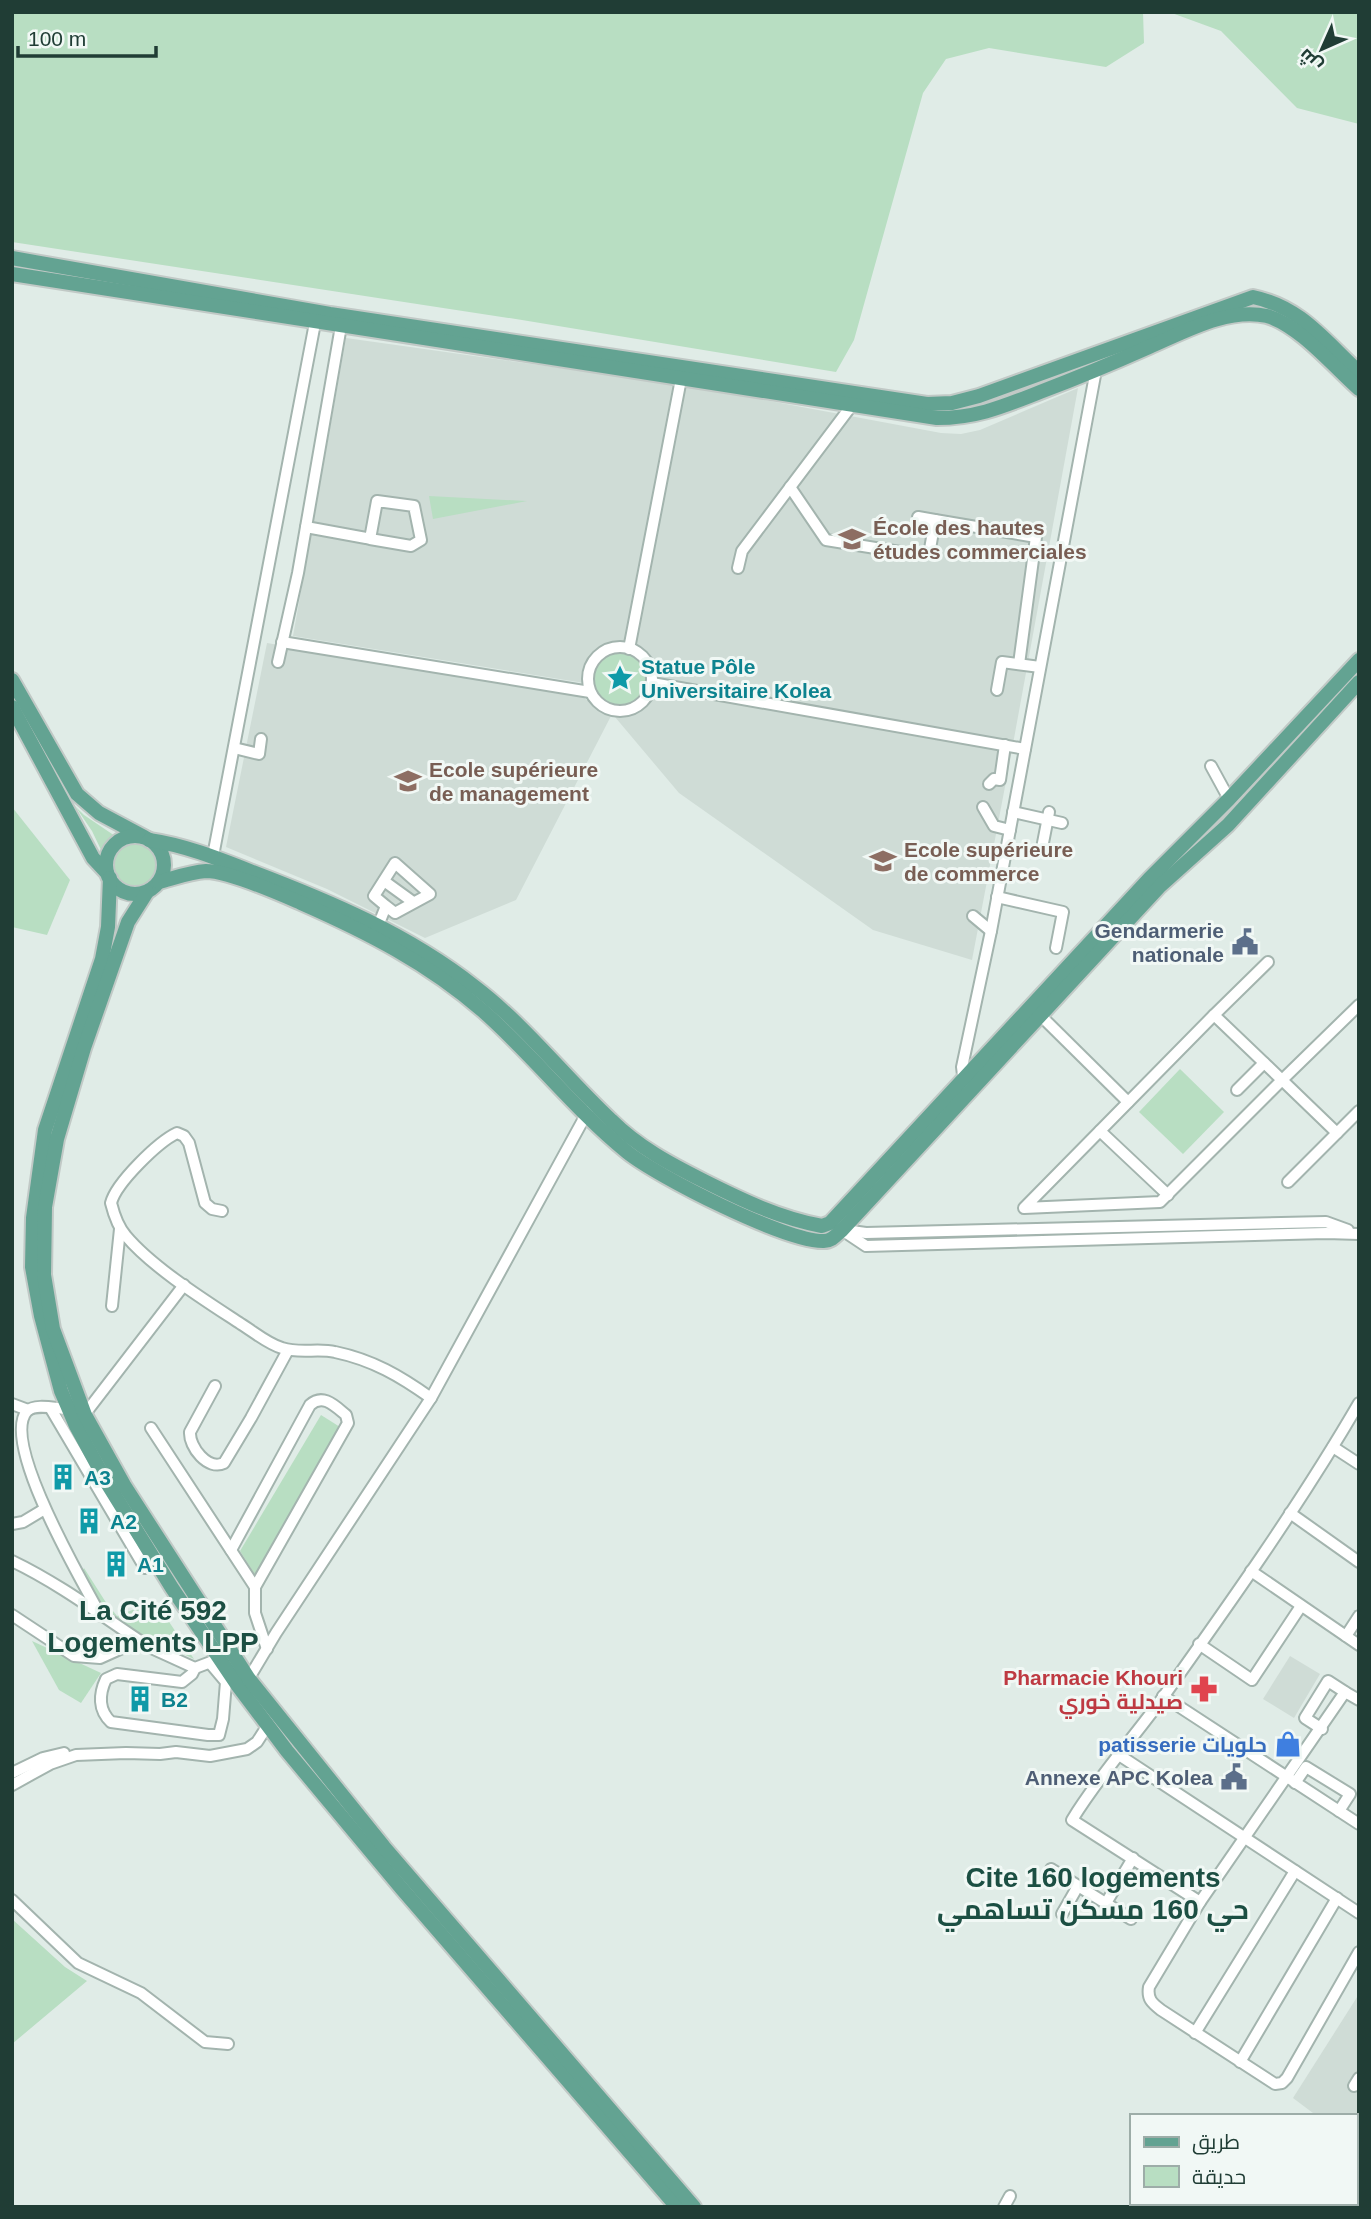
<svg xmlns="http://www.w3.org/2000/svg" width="1371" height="2219" font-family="Helvetica,Cairo,sans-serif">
<rect width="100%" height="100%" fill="#e0ece7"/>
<!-- built -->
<g fill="#cfdcd6">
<path d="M346 338 675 384 626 643H613L596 652 588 664 584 683 293 636Z"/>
<path d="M685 385 941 433 961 434 980 430 1078 388 1013 744 658 679 649 653 634 644Z"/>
<path d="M267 643 583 697 603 712 611 716 516 900 425 938 327 889 226 847Z"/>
<path d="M657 688 1012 750 972 960 873 930 679 793 615 717H624L642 711 655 696Z"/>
<path d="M1290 1656 1320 1674 1294 1718 1263 1699Z"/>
<path d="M1359 1994V2112L1349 2116H1317L1293 2098Z"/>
</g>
<!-- green -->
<g fill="#b8dec2">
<path d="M12 12H1143L1144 43 1106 67 989 48 946 59 923 93 854 340 836 372 522 320 12 242Z"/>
<path d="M1169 12H1359V124L1297 108 1221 31Z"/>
<path d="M429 496 527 501 433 519Z"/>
<circle cx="620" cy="679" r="27"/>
<path d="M75 806 84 815 118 838 107 847 103 854 92 831Z"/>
<path d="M12 807 70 880 47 935 12 927Z"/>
<circle cx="134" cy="865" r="22"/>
<path d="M1180 1069 1224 1112 1183 1154 1139 1112Z"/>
<path d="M321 1415 340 1427 255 1575 240 1551Z"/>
<path d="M84 1568 105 1601 117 1616 155 1601 194 1659 130 1629 104 1610 82 1572Z"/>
<path d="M32 1641 101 1673 81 1703 59 1690Z"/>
<path d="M12 1919 65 1967 87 1981 12 2044Z"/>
</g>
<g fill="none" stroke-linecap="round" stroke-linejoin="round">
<!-- minor casing -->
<g stroke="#a3b4ae" stroke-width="14">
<g id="minor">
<path d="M790 487 826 540 900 552"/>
<path d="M918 517 935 520 930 549"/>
<path d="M935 520 1036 537 1019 664"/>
<path d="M306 527 366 538 370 539 411 546 421 540 414 506 377 501 370 539"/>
<path d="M738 568 742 551 852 405"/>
<path d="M282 642 590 692"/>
<circle cx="620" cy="679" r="32"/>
<path d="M629 649 681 379"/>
<path d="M278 662 298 573 341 326"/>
<path d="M652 683 1025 749"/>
<path d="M997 690 1002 662 1040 667"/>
<path d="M234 748 259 754 261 739"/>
<path d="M1211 766 1229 799"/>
<path d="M989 784 994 779 1000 780 1005 745"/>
<path d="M983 807 994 826 1010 830"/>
<path d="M1013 812 1062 823"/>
<path d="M1042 848 1049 812"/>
<path d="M213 856 315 323 322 319"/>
<path d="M384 881 413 902"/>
<path d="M997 897 1063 912 1056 948"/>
<path d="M973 916 991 931"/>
<path d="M378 926 386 906 395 913 430 894 395 863 374 896 386 906"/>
<path d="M1359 1005 1282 1080 1337 1133 1359 1111"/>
<path d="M1040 1015 1128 1102"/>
<path d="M1214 1015 1282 1080 1160 1202 1024 1208Z"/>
<path d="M1214 1015 1268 962"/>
<path d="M964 1083 962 1067 991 931 1096 370"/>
<path d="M1237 1090 1264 1063"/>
<path d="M1100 1131 1168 1195"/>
<path d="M1288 1182 1337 1133"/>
<path d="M222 1211 212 1209 205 1203 189 1143 184 1136 177 1133C158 1142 116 1183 111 1203 114 1215 118 1227 126 1236 153 1268 206 1301 241 1324 254 1332 268 1344 282 1348 299 1354 318 1348 335 1352 373 1360 400 1376 431 1398"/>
<path d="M842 1230 866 1246 1326 1233 1359 1234"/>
<path d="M844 1230 866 1233 1326 1222 1348 1230"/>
<path d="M112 1306 120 1229"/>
<path d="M215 1386 190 1432C189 1447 208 1471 224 1463L251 1418 288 1350"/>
<path d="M12 1404 28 1410"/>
<path d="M51 1409 145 1568"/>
<path d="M69 1409C57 1409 36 1403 27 1411 0 1442 83 1583 101 1616"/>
<path d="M81 1419 184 1285"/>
<path d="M151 1428 255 1587V1613L267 1649"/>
<path d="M1333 1447 1359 1464"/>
<path d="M1290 1513 1359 1562"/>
<path d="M12 1524 23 1522 43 1510"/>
<path d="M231 1550 310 1405C323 1393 335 1406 346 1415L348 1423 255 1587"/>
<path d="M12 1561C60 1584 102 1616 146 1645"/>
<path d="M1251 1571 1359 1645"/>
<path d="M12 1615 74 1656 100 1658 131 1644 149 1647 195 1668 216 1660"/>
<path d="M1346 1636 1359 1616"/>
<path d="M1199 1644 1252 1680 1301 1606"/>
<path d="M195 1668 192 1674 182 1682 117 1674 106 1679C99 1694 98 1710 111 1722L208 1735H219L223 1719 226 1682 210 1663"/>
<path d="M246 1683 276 1633 431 1398 588 1111"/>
<path d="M1163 1696 1359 1824"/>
<path d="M1359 1700 1345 1692 1200 1902 1149 1987C1147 1999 1152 2003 1161 2010L1275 2084 1282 2083 1287 2078 1359 1952"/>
<path d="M1322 1729 1305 1718 1328 1681 1345 1692"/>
<path d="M1119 1755 1359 1913"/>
<path d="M12 1773 43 1758 64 1753"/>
<path d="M1295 1783 1306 1767 1350 1794 1339 1811"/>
<path d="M12 1785 50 1764 76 1755 126 1753 160 1754 176 1752 210 1756 247 1749 257 1742 268 1725"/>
<path d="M1051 1869 1131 1919"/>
<path d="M12 1900 78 1963 141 1993 205 2042 228 2044"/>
<path d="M1200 1902 1072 1820C1098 1777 1131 1741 1161 1700 1230 1603 1299 1506 1359 1403"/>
<path d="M1106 1903 1133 1858"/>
<path d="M1062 1914 1078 1886"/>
<path d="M1195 2033 1295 1871"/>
<path d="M1240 2062 1337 1898"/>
<path d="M1354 2086 1359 2078"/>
<path d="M1355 2141 1359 2139"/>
<path d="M1355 2173 1359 2182"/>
<path d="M1214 2203 1218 2207"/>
<path d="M1004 2207 1010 2196"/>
</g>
</g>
<!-- major casing -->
<g stroke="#c1c9c6" stroke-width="18">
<g id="major">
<path d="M12 258 330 314 927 404 952 403 979 396 1253 297C1301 307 1324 340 1359 372"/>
<path d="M12 274 937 418C977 418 1004 406 1040 392 1077 378 1113 363 1149 347 1184 332 1228 307 1267 316 1299 325 1334 367 1359 389"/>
<path d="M12 680 77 794 99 813 144 837"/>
<path d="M12 707 93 858 107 873"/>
<circle cx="135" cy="865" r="29"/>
<path d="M149 840C184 845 217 858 250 871 329 901 408 934 475 987 525 1025 565 1077 611 1120 638 1147 670 1164 704 1181 742 1200 779 1218 822 1226L830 1223 1149 879 1229 799 1359 660"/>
<path d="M110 878 108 927 102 959 45 1130 33 1218 32 1267 41 1316 61 1391 76 1426 107 1483 172 1588 238 1686 287 1751 402 1889 677 2207"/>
<path d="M159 882C174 878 190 872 206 871 229 871 278 893 301 903 367 932 428 963 483 1011 533 1055 575 1110 627 1152 658 1177 786 1242 824 1241 832 1241 836 1235 842 1230L1160 886 1228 825 1359 682"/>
<path d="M147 892 128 922 84 1048 57 1139 45 1207 44 1275 53 1329 85 1415 124 1485 249 1679 384 1847 694 2207"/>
</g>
</g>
<!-- minor -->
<use href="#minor" stroke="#fff" stroke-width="10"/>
<!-- major -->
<use href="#major" stroke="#63a392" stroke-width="14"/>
</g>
<!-- icons -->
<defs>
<g id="university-bare" transform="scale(2.1)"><path d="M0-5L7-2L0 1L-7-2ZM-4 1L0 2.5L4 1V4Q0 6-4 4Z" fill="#8d6e63" stroke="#f1f8f5" stroke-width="2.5" paint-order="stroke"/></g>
<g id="sight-bare" transform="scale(2.1)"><path d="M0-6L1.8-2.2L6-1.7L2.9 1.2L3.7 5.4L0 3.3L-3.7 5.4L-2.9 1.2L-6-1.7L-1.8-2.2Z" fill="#0f9aa8" stroke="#f1f8f5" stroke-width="2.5" paint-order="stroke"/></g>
<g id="civic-bare" transform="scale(2.1)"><path d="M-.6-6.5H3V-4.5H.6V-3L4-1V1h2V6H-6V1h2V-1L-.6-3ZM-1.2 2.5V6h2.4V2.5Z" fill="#5c6f8a" stroke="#f1f8f5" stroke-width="2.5" paint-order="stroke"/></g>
<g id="building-bare" transform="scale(2.1)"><path d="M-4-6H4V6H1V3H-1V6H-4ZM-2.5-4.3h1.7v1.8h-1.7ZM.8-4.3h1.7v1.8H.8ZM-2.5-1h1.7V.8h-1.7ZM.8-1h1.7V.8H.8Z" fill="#0f9aa8" stroke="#f1f8f5" stroke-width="2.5" paint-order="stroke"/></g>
<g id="pharmacy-bare" transform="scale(2.1)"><path d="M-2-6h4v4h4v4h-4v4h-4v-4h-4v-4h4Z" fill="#e0444e" stroke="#f1f8f5" stroke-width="2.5" paint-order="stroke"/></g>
<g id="shop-bare" transform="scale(2.1)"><path d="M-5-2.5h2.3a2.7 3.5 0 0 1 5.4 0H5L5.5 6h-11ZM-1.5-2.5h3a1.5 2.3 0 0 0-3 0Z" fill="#3f7fe0" stroke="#f1f8f5" stroke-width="2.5" paint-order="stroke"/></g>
</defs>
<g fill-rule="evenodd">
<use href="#university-bare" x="852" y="539"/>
<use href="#sight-bare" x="620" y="678"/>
<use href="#university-bare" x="408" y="781"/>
<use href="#university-bare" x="883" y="861"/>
<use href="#civic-bare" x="1245" y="942"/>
<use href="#building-bare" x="63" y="1477"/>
<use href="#building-bare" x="89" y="1521"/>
<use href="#building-bare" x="116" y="1564"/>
<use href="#pharmacy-bare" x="1204" y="1689"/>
<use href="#building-bare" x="140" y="1699"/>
<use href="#shop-bare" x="1288" y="1744"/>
<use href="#civic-bare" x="1234" y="1777"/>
</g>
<g text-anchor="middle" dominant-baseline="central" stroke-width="6" stroke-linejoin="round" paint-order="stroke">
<!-- education labels -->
<g font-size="21" font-weight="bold" fill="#785e54" stroke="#f1f8f5" text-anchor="start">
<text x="873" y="527">École des hautes<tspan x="873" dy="24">études commerciales</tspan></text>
<text x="429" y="769">Ecole supérieure<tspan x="429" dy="24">de management</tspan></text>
<text x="904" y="849">Ecole supérieure<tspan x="904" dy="24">de commerce</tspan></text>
</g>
<!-- culture labels -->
<g font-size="21" font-weight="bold" fill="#0d838f" stroke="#f1f8f5" text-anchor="start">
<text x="641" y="666">Statue Pôle<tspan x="641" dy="24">Universitaire Kolea</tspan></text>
<text x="84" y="1477">A3</text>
<text x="110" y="1521">A2</text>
<text x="137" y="1564">A1</text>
<text x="161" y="1699">B2</text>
</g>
<!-- service labels -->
<g font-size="21" font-weight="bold" fill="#4e5e75" stroke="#f1f8f5" text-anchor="end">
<text x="1224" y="930">Gendarmerie<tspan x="1224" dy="24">nationale</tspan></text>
<text x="1213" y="1777">Annexe APC Kolea</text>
</g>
<!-- health labels -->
<g font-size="21" font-weight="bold" fill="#be3a42" stroke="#f1f8f5" text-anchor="end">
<text x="1183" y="1677">Pharmacie Khouri<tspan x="1183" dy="24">صيدلية خوري</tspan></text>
</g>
<!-- shop labels -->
<g font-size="21" font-weight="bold" fill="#366cbe" stroke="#f1f8f5" text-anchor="end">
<text x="1267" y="1744">patisserie حلويات</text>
</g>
<!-- district labels -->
<g font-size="28" font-weight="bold" fill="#1c4f43" stroke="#f1f8f5">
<text x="153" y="1610">La Cité 592<tspan x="153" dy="32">Logements LPP</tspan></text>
<text x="1093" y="1877">Cite 160 logements<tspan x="1093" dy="32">حي 160 مسكن تساهمي</tspan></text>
</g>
</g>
<!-- border -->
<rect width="1371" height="2219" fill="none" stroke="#203d35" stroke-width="28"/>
<!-- legend -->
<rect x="1130" y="2114" width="228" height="91" fill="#f1f8f5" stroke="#9dada8" stroke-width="2"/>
<rect x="1144" y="2137" width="35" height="10" fill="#63a392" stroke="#9dada8" stroke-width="2"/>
<text x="1192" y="2149" font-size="21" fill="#203d35">طريق</text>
<rect x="1144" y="2166" width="35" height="21" fill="#b8dec2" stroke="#9dada8" stroke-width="2"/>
<text x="1192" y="2184" font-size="21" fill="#203d35">حديقة</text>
<!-- north arrow -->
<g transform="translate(1322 49) rotate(225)" stroke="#f1f8f5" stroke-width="5" paint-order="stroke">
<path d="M0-5L12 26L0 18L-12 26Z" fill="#203d35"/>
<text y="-10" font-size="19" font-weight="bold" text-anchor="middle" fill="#203d35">ش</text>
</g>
<!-- scale -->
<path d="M18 46v10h138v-10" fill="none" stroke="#203d35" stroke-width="3.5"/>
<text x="28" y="46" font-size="21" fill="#203d35" stroke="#f1f8f5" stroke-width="5" paint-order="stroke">100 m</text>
</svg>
